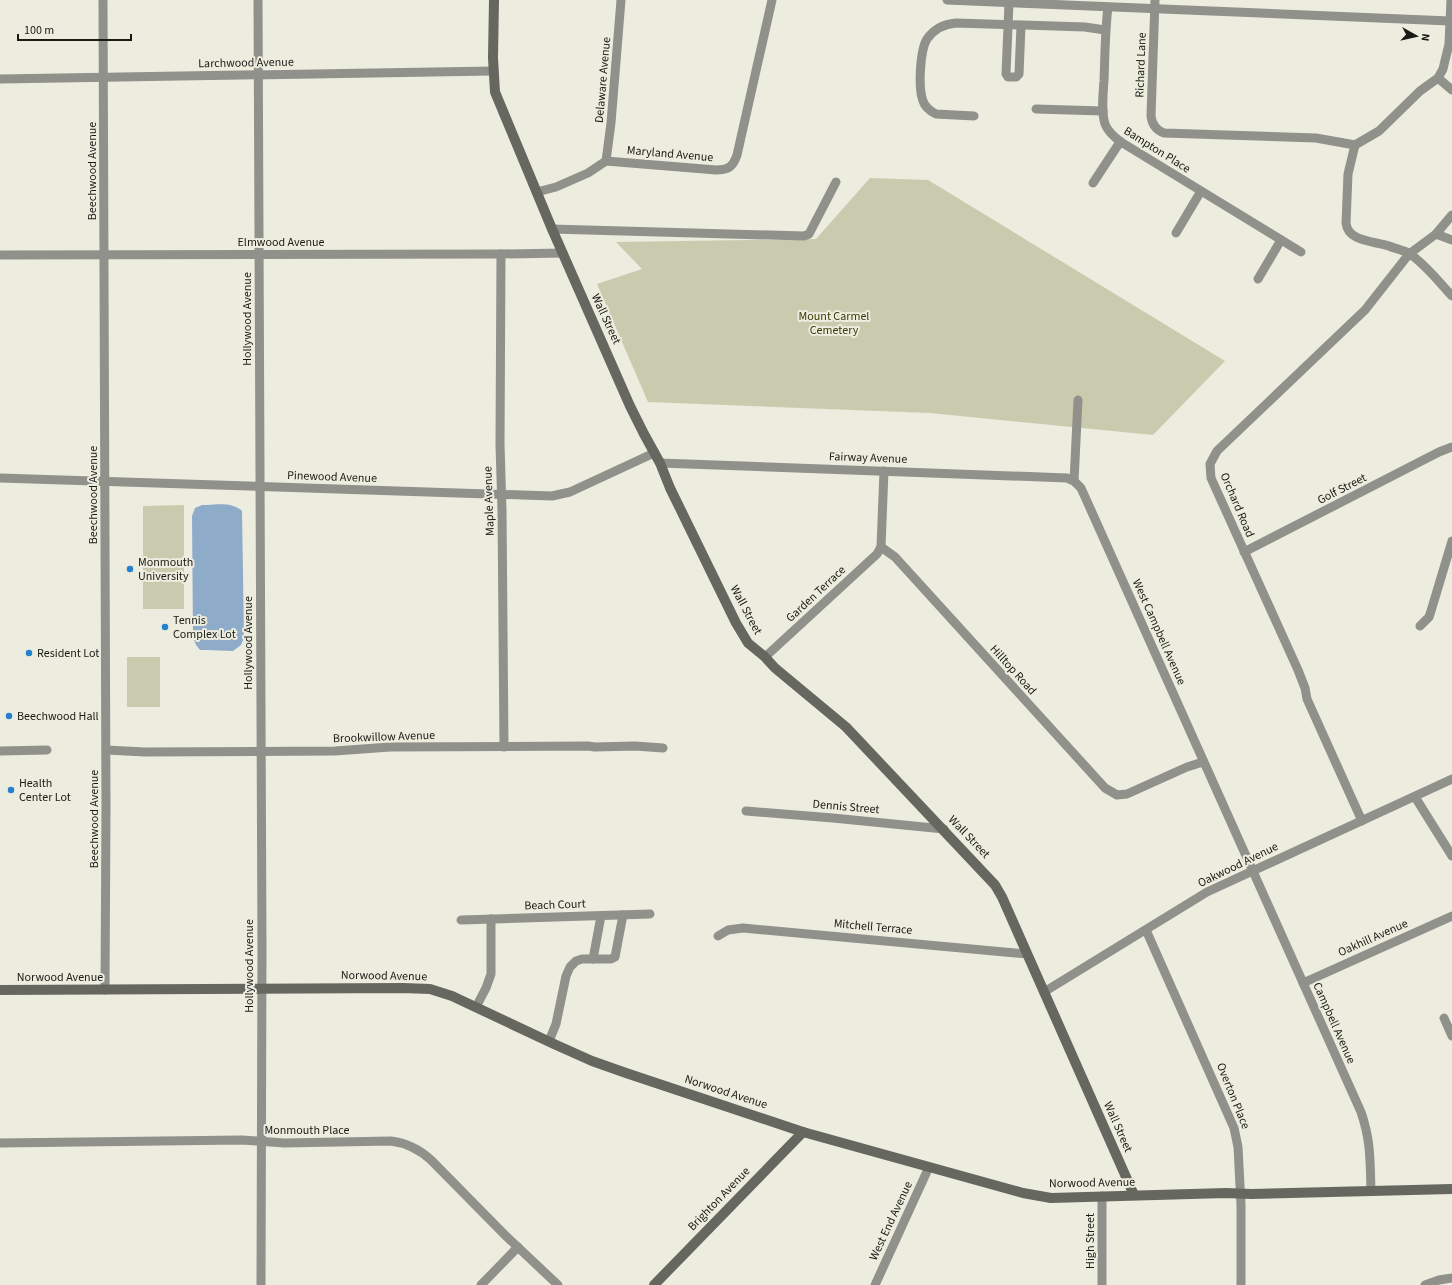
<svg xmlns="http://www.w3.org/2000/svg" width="1452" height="1285" font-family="'Source Sans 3',sans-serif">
<rect width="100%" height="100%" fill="#ececdf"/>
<!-- green -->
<g fill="#cacbae">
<path d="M870 178 928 180 1225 361 1153 435 930 413 648 402 597 284 642 269 616 242 816 239Z"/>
<path d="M184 505V609H143V506Z"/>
<rect x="127" y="657" width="33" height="50"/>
</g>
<!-- water -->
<path fill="#8eacca" d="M202 505C215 505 232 501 242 511L244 638 241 645 233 651 207 650H200L196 645 193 637 192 516 195 508Z"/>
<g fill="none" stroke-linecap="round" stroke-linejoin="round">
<!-- street -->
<g stroke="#91918c" stroke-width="9">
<path d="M103 0 106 808 105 990"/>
<path d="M258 0 262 949 261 1285"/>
<path d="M947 0 1450 21"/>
<path d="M1155 0 1151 116C1152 125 1156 130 1164 133L1316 138 1355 145 1379 131 1420 91 1438 78 1443 69 1449 44 1451 0"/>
<path d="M1009 3 1006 74 1008 77H1016L1019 74 1021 26"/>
<path d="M1108 7C1105 31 1105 56 1104 81 1103 94 1101 111 1105 124 1108 132 1114 137 1121 142L1301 252"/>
<path d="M1438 78 1452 90"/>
<path d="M0 79 493 71"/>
<path d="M1036 109 1103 111"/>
<path d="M974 116 936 114C930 111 925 107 923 101 918 88 920 50 927 39 934 29 944 24 956 23L1085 27 1105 30"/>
<path d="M1355 145 1348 174 1346 223C1348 242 1374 241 1389 246 1396 249 1404 250 1410 254 1426 265 1439 282 1452 296"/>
<path d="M606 161 611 123 621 0"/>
<path d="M1093 183 1118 145 1121 142"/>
<path d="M537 192 556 187 588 173 606 161 716 170C728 170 733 167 737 155L772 0"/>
<path d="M552 229 804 236 809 234 836 182"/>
<path d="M1176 233 1201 191"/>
<path d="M1436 234 1452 240"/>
<path d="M501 254 500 444 502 510 504 747"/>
<path d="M0 255 501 254 563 253"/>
<path d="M1258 279 1281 240"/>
<path d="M1078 400 1074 481 1081 488 1361 1112C1371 1141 1370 1161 1371 1191"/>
<path d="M660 463 1067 478 1074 481"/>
<path d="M884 471 881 547 895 557 1105 788 1117 795 1127 794 1187 767 1203 762"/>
<path d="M0 478 552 496 570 492 654 453"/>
<path d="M1244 552 1439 452 1452 447"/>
<path d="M1420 626 1429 617 1431 611 1452 541"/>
<path d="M765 657 877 554 881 547"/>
<path d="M106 750 145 752 335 751 390 747 588 746 595 747 635 746 663 748"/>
<path d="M0 751 47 750"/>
<path d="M1415 797 1452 856"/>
<path d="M746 811 833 818 944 829"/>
<path d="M1362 821 1307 699 1305 688 1298 670 1211 478 1210 464 1217 451 1365 310 1409 254 1436 234 1452 215"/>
<path d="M461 920 650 914"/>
<path d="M1146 930 1234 1128 1238 1147 1241 1205V1285"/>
<path d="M718 936 728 930 743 928 1027 954"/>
<path d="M593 959 601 916"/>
<path d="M1303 983 1452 916"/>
<path d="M1044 992 1207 892 1452 779"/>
<path d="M476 1007 486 988 491 974V919"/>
<path d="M1444 1018 1452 1036"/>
<path d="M549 1041 556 1024 566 976 570 967 576 961 582 959H611L615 957 623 915"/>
<path d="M0 1143 242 1140 284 1143 391 1141C407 1143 419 1149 431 1160L507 1237 558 1285"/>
<path d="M481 1285 518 1247"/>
<path d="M875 1285 929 1167"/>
<path d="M1102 1285V1196"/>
<path d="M1425 1285 1439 1280 1452 1278"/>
</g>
<!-- secondary -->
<g stroke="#66675f" stroke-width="10">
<path d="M494 0 493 58 495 92 552 229 630 406 644 434 660 463 670 488 736 623 748 643 765 657 775 668 846 727 995 885 1002 897 1134 1195"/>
<path d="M0 990 403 988 430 989 452 996 554 1044 592 1061 626 1073 803 1132 1023 1193 1051 1198 1226 1193 1251 1194 1452 1189"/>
<path d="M654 1285 803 1132"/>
</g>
</g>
<!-- markers -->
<g fill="#2581ce" stroke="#ececdf" stroke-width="1.5">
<circle cx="130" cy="569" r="4"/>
<circle cx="165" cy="627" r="4"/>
<circle cx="29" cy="653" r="4"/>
<circle cx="9" cy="716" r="4"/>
<circle cx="11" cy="790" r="4"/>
</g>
<g text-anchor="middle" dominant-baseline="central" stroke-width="4" stroke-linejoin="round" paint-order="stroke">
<!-- street labels -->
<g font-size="12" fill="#1a1a15" stroke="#ececdf">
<text transform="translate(246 63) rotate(-1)">Larchwood Avenue</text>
<text transform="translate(1141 65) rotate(-88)">Richard Lane</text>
<text transform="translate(603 80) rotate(-85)">Delaware Avenue</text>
<text transform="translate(1157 150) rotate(32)">Bampton Place</text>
<text transform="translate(670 154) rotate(5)">Maryland Avenue</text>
<text transform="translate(92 171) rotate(-90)">Beechwood Avenue</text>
<text x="281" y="242">Elmwood Avenue</text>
<text transform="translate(247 319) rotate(-90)">Hollywood Avenue</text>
<text transform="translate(606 319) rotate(65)">Wall Street</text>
<text transform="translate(868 458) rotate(2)">Fairway Avenue</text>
<text transform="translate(332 477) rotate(2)">Pinewood Avenue</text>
<text transform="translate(1342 489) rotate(-27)">Golf Street</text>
<text transform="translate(93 495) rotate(-90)">Beechwood Avenue</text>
<text transform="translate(489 501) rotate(-92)">Maple Avenue</text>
<text transform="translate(1237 505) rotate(67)">Orchard Road</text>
<text transform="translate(816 594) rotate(-43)">Garden Terrace</text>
<text transform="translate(746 610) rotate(62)">Wall Street</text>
<text transform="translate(1159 632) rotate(66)">West Campbell Avenue</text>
<text transform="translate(248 643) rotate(-90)">Hollywood Avenue</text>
<text transform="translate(1013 670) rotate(48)">Hilltop Road</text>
<text transform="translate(384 737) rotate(-2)">Brookwillow Avenue</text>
<text transform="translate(846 807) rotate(5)">Dennis Street</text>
<text transform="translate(94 819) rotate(-90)">Beechwood Avenue</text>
<text transform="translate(969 837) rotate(46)">Wall Street</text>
<text transform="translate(1238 865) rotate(-26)">Oakwood Avenue</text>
<text transform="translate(555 905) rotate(-2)">Beach Court</text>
<text transform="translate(873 927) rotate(5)">Mitchell Terrace</text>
<text transform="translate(1373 938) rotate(-24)">Oakhill Avenue</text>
<text transform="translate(249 966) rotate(-90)">Hollywood Avenue</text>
<text transform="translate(384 976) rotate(1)">Norwood Avenue</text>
<text x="60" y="977">Norwood Avenue</text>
<text transform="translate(1334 1023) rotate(66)">Campbell Avenue</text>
<text transform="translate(726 1092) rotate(18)">Norwood Avenue</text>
<text transform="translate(1233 1096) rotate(68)">Overton Place</text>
<text transform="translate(1118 1127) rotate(66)">Wall Street</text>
<text x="307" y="1130">Monmouth Place</text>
<text transform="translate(1092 1183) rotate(-1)">Norwood Avenue</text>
<text transform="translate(719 1199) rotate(-46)">Brighton Avenue</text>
<text transform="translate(891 1221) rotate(-65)">West End Avenue</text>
<text transform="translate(1090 1241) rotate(-90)">High Street</text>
</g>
<!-- park labels -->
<g font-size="12" fill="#3c3b08" stroke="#ececdf">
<text x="834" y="316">Mount Carmel<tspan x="834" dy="14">Cemetery</tspan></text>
</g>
<!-- poi labels -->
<g font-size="12" fill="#1a1a15" stroke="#ececdf" text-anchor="start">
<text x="138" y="562">Monmouth<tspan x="138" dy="14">University</tspan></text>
<text x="173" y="620">Tennis<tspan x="173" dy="14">Complex Lot</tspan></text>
<text x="37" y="653">Resident Lot</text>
<text x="17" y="716">Beechwood Hall</text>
<text x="19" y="783">Health<tspan x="19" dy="14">Center Lot</tspan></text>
</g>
</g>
<!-- north arrow -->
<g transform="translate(1416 36) rotate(98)" stroke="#ececdf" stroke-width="3" paint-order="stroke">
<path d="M0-3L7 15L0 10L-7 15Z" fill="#1a1a15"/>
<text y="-6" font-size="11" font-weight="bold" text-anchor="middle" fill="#1a1a15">N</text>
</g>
<!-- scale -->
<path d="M18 34v6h113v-6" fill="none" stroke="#1a1a15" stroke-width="2"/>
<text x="24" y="34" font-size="12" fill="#1a1a15" stroke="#ececdf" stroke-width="3" paint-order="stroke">100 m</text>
</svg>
